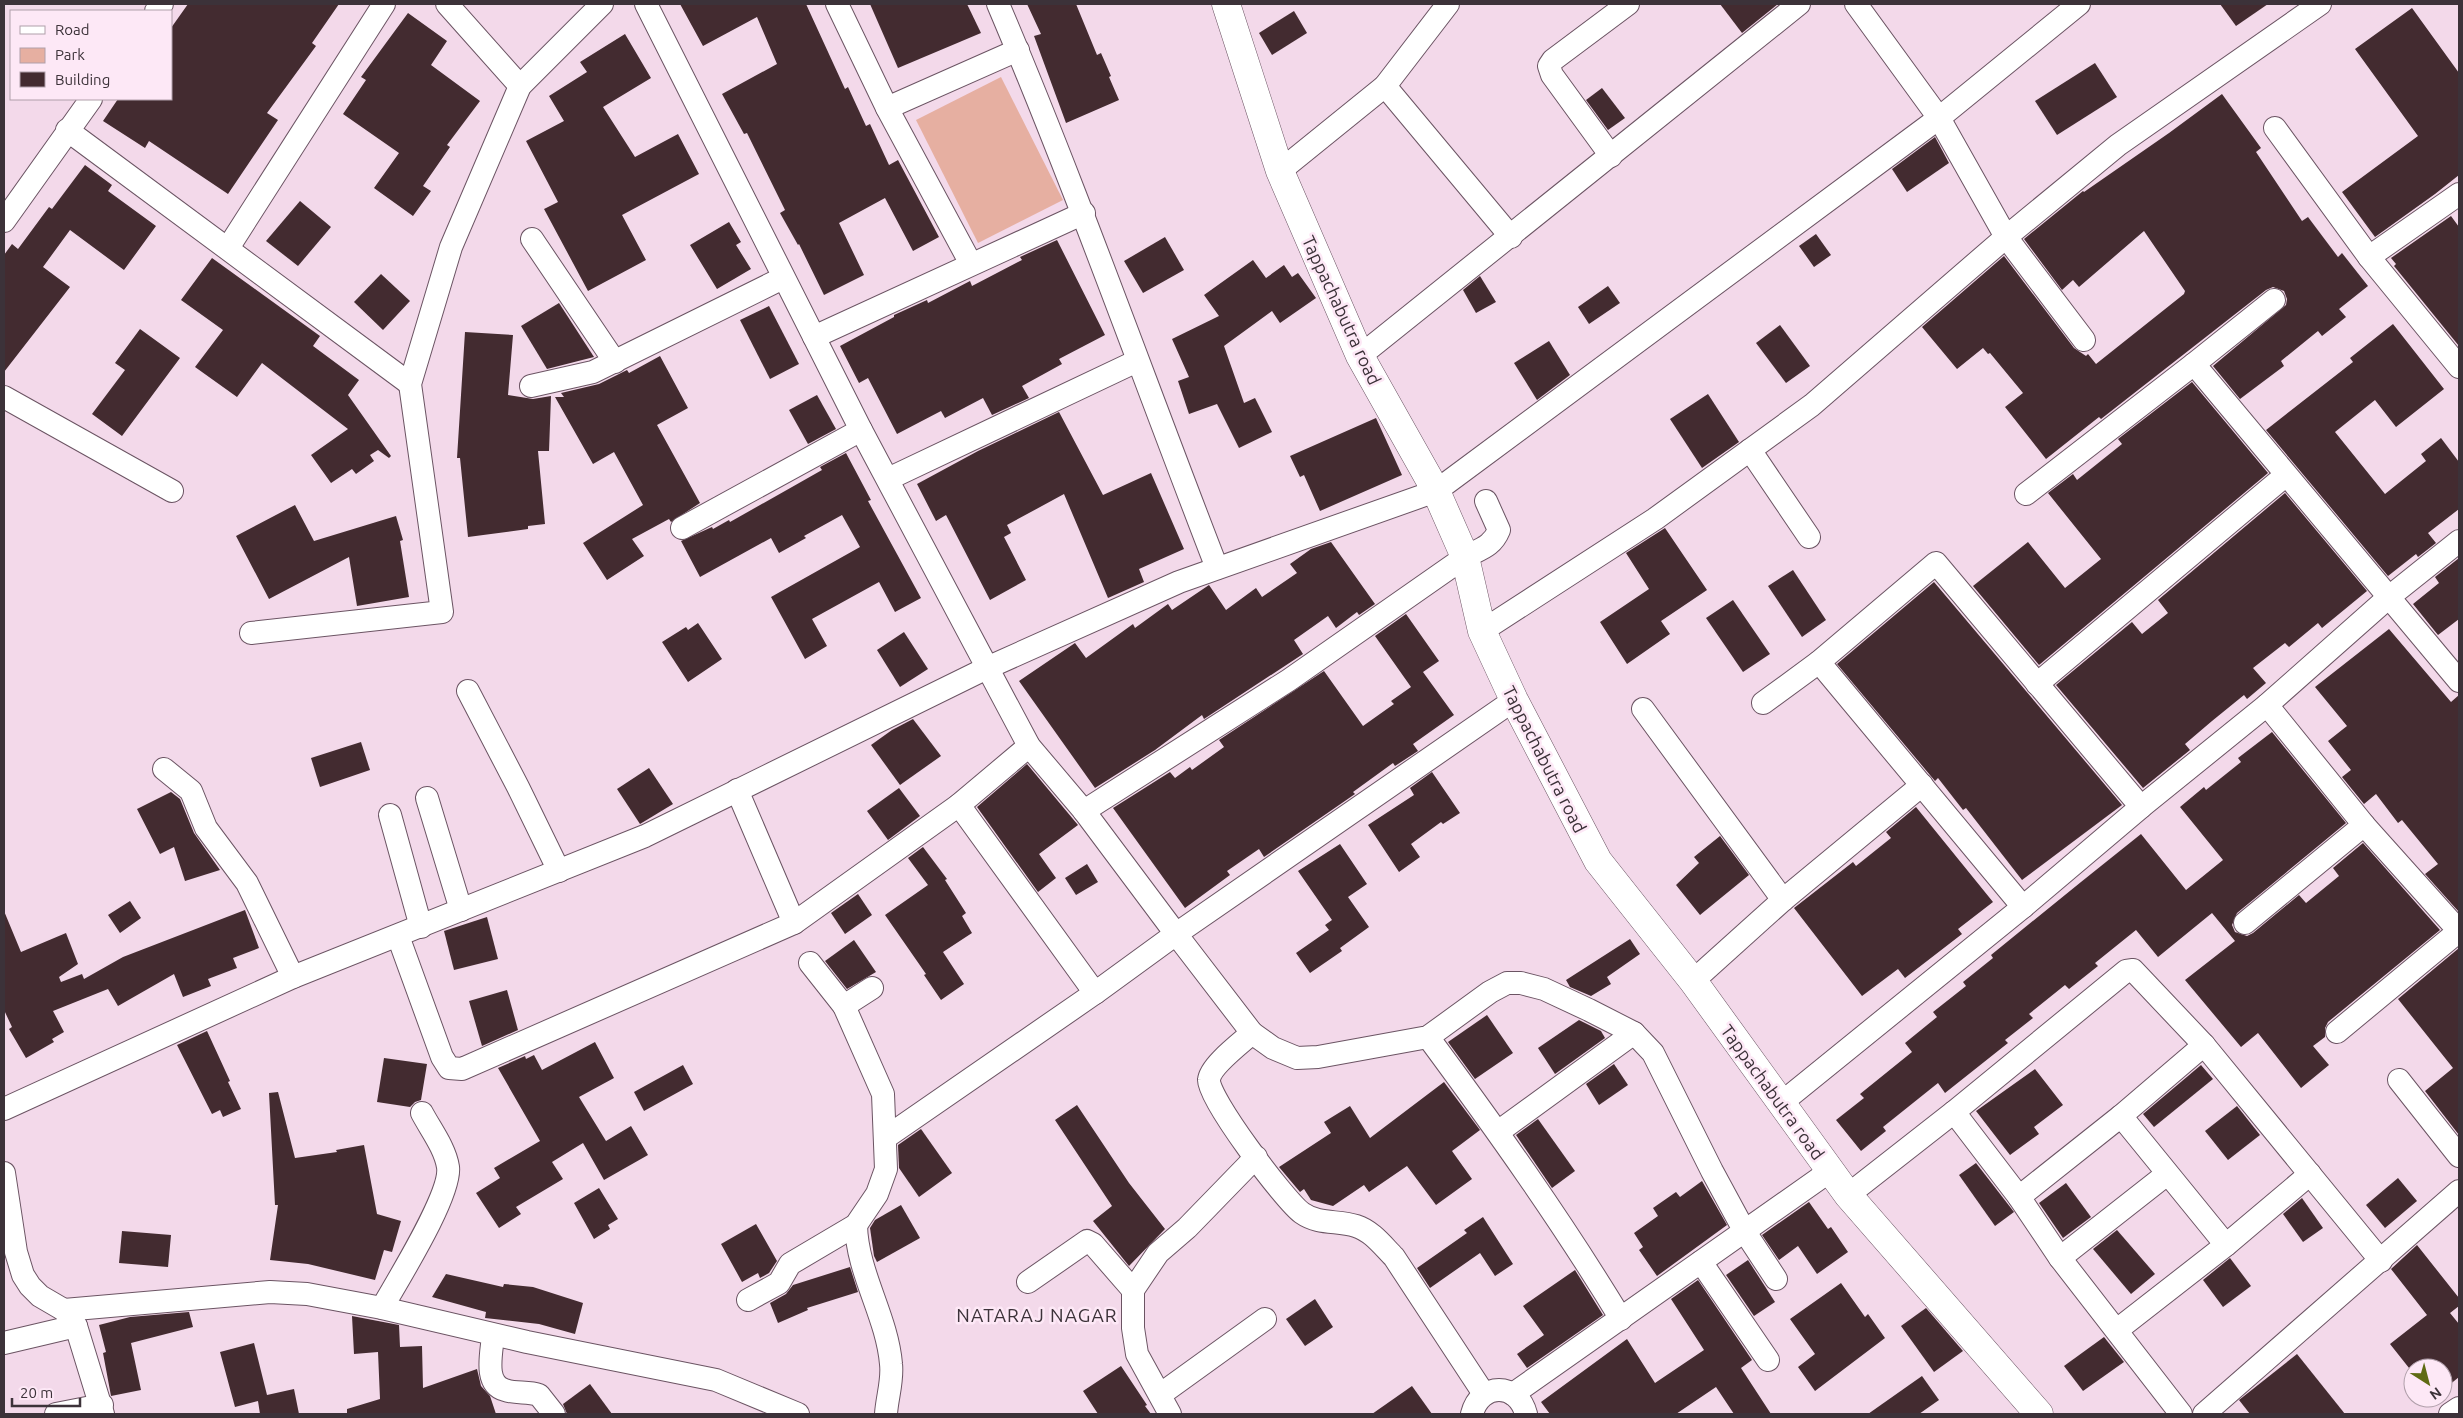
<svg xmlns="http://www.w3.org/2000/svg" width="2463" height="1418" font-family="Ubuntu,sans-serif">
<rect width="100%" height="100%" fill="#f3d9ea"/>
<!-- green -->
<path fill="#e6afa1" d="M1001 77 1063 200 978 243 916 120Z"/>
<!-- building -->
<g fill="#432b30">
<path d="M188 4H339L312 43 316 46 267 113 278 120 228 194 149 141 145 148 103 121 118 99H171V28Z"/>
<path d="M680 4H806L845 89 848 87 866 126 870 124 889 165 898 160 939 237 913 251 885 198 839 223 864 275 824 295 799 244 798 245 780 213 785 210 747 133 744 134 722 94 777 64 757 17 703 46Z"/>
<path d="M870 4H967L981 33 898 68Z"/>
<path d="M1027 4H1076L1097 55 1101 53 1111 76 1109 77 1119 100 1066 123 1034 36 1041 34Z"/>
<path d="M1720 4H1778L1742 33Z"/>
<path d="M2220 4H2268L2236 26Z"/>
<path d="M2412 8 2459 73V175L2435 194 2375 237 2342 192 2418 136 2355 49Z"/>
<path d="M1294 11 1307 33 1272 55 1259 33Z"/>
<path d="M408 13 447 41 431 65 480 101 447 145 450 147 423 186 431 191 413 216 374 188 399 153 343 114 366 80 361 77Z"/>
<path d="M625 34 651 78 603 107 635 157 678 134 699 174 622 215 646 260 588 291 544 209 558 202 526 141 564 121 549 96 587 72 580 62Z"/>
<path d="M2095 63 2117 97 2057 135 2035 101Z"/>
<path d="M1602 88 1625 118 1608 130 1586 100Z"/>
<path d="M2222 94 2261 148 2256 152 2302 221 2308 217 2338 257 2342 253 2368 286 2339 309 2346 317 2322 336 2318 331 2281 361 2284 366 2240 399 2213 366 2286 305 2287 299 2284 291 2273 287 2266 290 2101 419 2099 417 2046 459 2005 407 2023 393 1990 353 1988 354 1983 348 1957 369 1922 327 2004 256 2074 348 2086 356 2088 354 2096 364 2184 294 2185 291 2144 231 2079 287 2073 280 2062 290 2024 239 2083 191 2084 192 2169 133Z"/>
<path d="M1935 137 1949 163 1907 192 1892 169Z"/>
<path d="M85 165 112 185 108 191 156 226 124 270 70 230 43 267 70 287 4 372V255L12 244 18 249 49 207 52 209Z"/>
<path d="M300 201 331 227 298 266 266 241Z"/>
<path d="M2451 216 2459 227V346L2394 266 2396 264 2391 258Z"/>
<path d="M729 222 741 242 736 245 751 269 717 289 690 245Z"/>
<path d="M1816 234 1831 255 1814 267 1799 246Z"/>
<path d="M1165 237 1184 270 1143 293 1124 261Z"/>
<path d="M1057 240 1105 335 1059 359 1062 364 1022 386 1029 398 992 415 983 398 945 418 941 411 897 434 868 378 859 383 840 346 894 317V315L927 300 928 303 970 281 972 286 1022 260 1020 257Z"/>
<path d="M212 258 320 336 313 346 359 380 348 395 391 456 389 458 378 450 370 455 374 461 356 474 352 469 331 483 311 455 348 429 262 363 237 397 195 367 223 330 181 300Z"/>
<path d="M1253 260 1266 278 1284 265 1292 277 1298 273 1316 298 1280 323 1272 311 1224 346 1244 403 1255 398 1272 432 1239 448 1217 404 1189 414 1178 381 1189 377 1172 339 1219 316 1204 295Z"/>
<path d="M381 274 410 301 383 330 354 302Z"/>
<path d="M1480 276 1496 302 1476 313 1463 290Z"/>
<path d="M1608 286 1620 303 1589 324 1578 307Z"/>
<path d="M559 303 594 357 547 369 521 326Z"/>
<path d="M769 306 799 364 770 379 740 320Z"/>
<path d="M2393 324 2444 389 2396 427 2375 400 2335 432 2385 494 2426 461 2421 454 2441 438 2459 462V509L2428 533 2436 543 2418 557 2416 554 2388 576 2266 430 2353 362 2350 358Z"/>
<path d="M1780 325 1810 366 1786 383 1756 343Z"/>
<path d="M140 329 180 358 122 436 92 414 125 370 115 363Z"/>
<path d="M465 332 513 335 508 395 533 399 551 396 549 451H538L545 524 528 526V529L468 537 460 458H457Z"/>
<path d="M1549 341 1570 375 1537 400 1514 363Z"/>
<path d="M660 356 688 408 657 425 700 503 671 522 669 519 632 539 644 556 607 580 583 543 643 505 614 452 593 464 555 397H564L561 393 599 384 627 370 629 373Z"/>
<path d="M2192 382 2268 473 2039 665 1973 586 2028 542 2065 588 2101 559 2048 493 2073 474 2077 480 2122 444 2118 439Z"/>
<path d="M1708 394 1739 442 1702 468 1670 419Z"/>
<path d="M817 395 836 429 808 444 789 410Z"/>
<path d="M1059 412 1103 495 1151 473 1184 549 1139 569 1144 582 1108 598 1064 494 1007 525 1011 533 1004 537 1026 580 990 600 946 515 936 521 917 484 978 451Z"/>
<path d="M1376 418 1402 475 1320 511 1304 475 1300 477 1290 456Z"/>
<path d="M846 453 871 500 868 501 921 598 895 612 879 582 812 619 827 646 805 659 771 597 860 547 842 515 804 536 806 538 779 553 771 538 700 577 681 541 712 527 713 529 729 520 730 522 822 470 820 467Z"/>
<path d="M2285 493 2367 591 2322 628 2318 623 2289 647 2285 643 2253 668 2266 683 2247 699 2244 695 2212 721 2185 744 2190 750 2143 788 2056 685 2132 622 2142 634 2168 613 2158 600Z"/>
<path d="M295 505 314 541 396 516 403 540 400 541 409 597 357 606 349 557 269 599 236 536Z"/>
<path d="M1665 528 1707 590 1661 621 1670 634 1627 664 1600 622 1649 589 1626 553Z"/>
<path d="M1331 542 1375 604 1359 615 1357 612 1336 628 1328 616 1294 640 1303 654 1204 719 1202 715 1155 750 1095 788 1019 681 1075 643 1086 658 1133 624 1135 628 1168 604 1172 610 1209 585 1226 610 1256 588 1262 597 1297 573 1290 564 1311 549Z"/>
<path d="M2459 558V619L2438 635 2413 604 2439 583 2435 577Z"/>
<path d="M1793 570 1826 620 1802 637 1768 586Z"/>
<path d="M1934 582 2122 805 2022 880 1966 808 1963 810 1938 778 1935 781 1837 664Z"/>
<path d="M1733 600 1770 654 1743 672 1706 618Z"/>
<path d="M1406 614 1439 661 1423 672 1454 715 1413 744 1418 751 1395 766 1393 763 1353 792 1355 794 1264 857 1259 849 1227 871 1230 875 1185 908 1113 808 1170 772 1175 778 1190 767 1192 770 1224 747 1219 740 1324 671 1363 726 1394 704 1391 701 1411 687 1375 636Z"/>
<path d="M698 623 722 659 688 682 662 642 686 627 688 630Z"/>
<path d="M2389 629 2451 702 2459 695V912L2425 874 2438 864 2402 820 2398 823 2376 794 2364 804 2342 777 2351 770 2328 741 2347 726 2315 687Z"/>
<path d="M904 632 928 669 900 687 877 650Z"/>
<path d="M913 719 941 756 900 785 871 745 892 730Z"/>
<path d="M2272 732 2346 823 2237 913 2232 925 2235 932 2247 936 2253 933 2299 895 2306 903 2339 876 2333 868 2363 843 2440 930 2328 1022 2325 1028V1037L2313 1046 2329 1065 2301 1088 2258 1033 2241 1047 2185 980 2235 941 2212 913 2158 957 2136 930 2095 963 2098 966 2069 989 2065 985 2029 1014 2033 1018 2005 1040 2008 1043 1945 1093 1938 1083 1883 1127 1886 1131 1861 1151 1836 1120 1864 1098 1860 1094 1912 1052 1905 1043 1937 1017 1933 1012 1966 986 1963 982 1993 958 1991 955 2081 882 2141 834 2186 890 2223 860 2180 807 2204 787 2206 790 2241 762 2238 758Z"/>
<path d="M361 742 370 770 320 787 311 758Z"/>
<path d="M1027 764 1078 825 1039 854 1056 878 1038 892 977 807Z"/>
<path d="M649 768 673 804 640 824 617 789Z"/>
<path d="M1432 772 1460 813 1443 824 1441 822 1411 844 1420 857 1399 872 1368 825 1414 795 1410 788Z"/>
<path d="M899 788 920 816 888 840 867 811Z"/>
<path d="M171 792 180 799 194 833 220 870 185 881 174 847 160 854 137 809Z"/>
<path d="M1916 807 1993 902 1958 929 1962 934 1905 978 1898 969 1862 996 1794 908 1853 862 1856 866 1891 838 1886 832Z"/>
<path d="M1720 836 1749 875 1700 915 1676 885 1699 863 1694 857Z"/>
<path d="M1340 844 1367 884 1348 897 1369 927 1340 948 1342 951 1310 973 1296 953 1329 930 1325 925 1332 920 1298 871Z"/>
<path d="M923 847 947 879 945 880 966 913 962 916 972 933 943 952 964 984 941 1000 924 975 926 974 885 915 928 885 908 858Z"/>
<path d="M1087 864 1098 882 1076 895 1065 878Z"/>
<path d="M858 894 872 915 845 934 831 913Z"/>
<path d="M130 901 141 918 120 933 108 915Z"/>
<path d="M245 910 259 948 233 958 237 968 208 979 211 986 183 997 174 974 118 1006 108 989 53 1011 64 1032 52 1039 54 1042 26 1058 9 1029 12 1027 4 1010V911L21 952 66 933 78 964 59 977 61 982 82 974 84 979 123 957Z"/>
<path d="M487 917 498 959 454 970 444 931Z"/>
<path d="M1630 939 1640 954 1607 977 1611 984 1591 996 1570 987 1566 980Z"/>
<path d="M854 940 876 972 847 989 825 961Z"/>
<path d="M2459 948V1135L2425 1091 2453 1068 2398 999Z"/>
<path d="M507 990 518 1030 482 1046 469 1001Z"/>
<path d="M1487 1015 1513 1053 1475 1079 1448 1042Z"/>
<path d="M1579 1020 1601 1031 1605 1038 1555 1074 1538 1048Z"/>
<path d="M207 1031 230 1081 228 1082 241 1109 223 1117 220 1110 212 1114 177 1045Z"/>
<path d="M595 1042 614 1078 579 1097 606 1141 631 1126 648 1155 604 1180 583 1143 552 1162 563 1179 516 1207 521 1214 499 1228 476 1193 500 1178 494 1168 540 1141 498 1068 525 1056 526 1059 534 1055 542 1070Z"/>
<path d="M384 1058 427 1064 421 1100 415 1102 410 1107 377 1102Z"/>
<path d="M1614 1064 1628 1085 1599 1105 1586 1084Z"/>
<path d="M683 1065 693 1084 644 1111 634 1092Z"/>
<path d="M2201 1065 2213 1079 2154 1127 2143 1114Z"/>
<path d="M2035 1069 2063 1105 2034 1127 2039 1134 2010 1155 1976 1111Z"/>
<path d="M1444 1082 1480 1130 1452 1151 1472 1179 1436 1205 1407 1166 1369 1192 1364 1185 1333 1206 1311 1200 1304 1189 1300 1192 1279 1167 1331 1133 1324 1122 1350 1106 1370 1138Z"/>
<path d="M278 1092 295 1158 337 1152 336 1150 364 1145 377 1214 401 1221 392 1252 384 1250 375 1280 308 1264 270 1260 278 1205H275L269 1093Z"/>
<path d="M1077 1105 1129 1183 1165 1229 1129 1266 1093 1221 1112 1206 1055 1120Z"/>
<path d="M2237 1106 2260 1135 2228 1160 2205 1131Z"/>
<path d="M1538 1119 1575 1171 1552 1188 1516 1135Z"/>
<path d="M921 1129 952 1173 919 1197 899 1168 898 1145Z"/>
<path d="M1976 1163 2014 1212 1995 1226 1959 1175Z"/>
<path d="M2398 1178 2417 1201 2385 1228 2366 1205Z"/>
<path d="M1702 1181 1727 1225 1657 1276 1639 1250 1643 1247 1634 1233 1658 1216 1653 1208 1676 1192 1680 1197Z"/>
<path d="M2066 1183 2091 1217 2063 1238 2039 1203Z"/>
<path d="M599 1188 618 1219 608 1225 610 1229 594 1239 574 1203Z"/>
<path d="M2302 1198 2323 1228 2303 1242 2283 1214Z"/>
<path d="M1809 1202 1828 1229 1831 1227 1848 1252 1817 1274 1798 1246 1779 1260 1762 1235Z"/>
<path d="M901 1205 920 1238 877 1262 874 1256 870 1228 875 1220Z"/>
<path d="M1483 1217 1513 1264 1495 1276 1480 1253 1430 1288 1417 1268 1467 1233 1464 1230Z"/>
<path d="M756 1224 777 1261 769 1273 760 1278 758 1273 742 1282 721 1244Z"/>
<path d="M2117 1230 2155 1274 2131 1294 2093 1249Z"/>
<path d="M122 1231 171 1235 168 1267 119 1263Z"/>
<path d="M2417 1245 2459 1298V1306L2450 1313 2459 1324V1377L2443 1390V1368H2413V1373L2390 1344 2427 1315 2391 1269Z"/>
<path d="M2230 1258 2251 1286 2223 1307 2203 1280Z"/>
<path d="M1748 1260 1775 1302 1754 1316 1726 1275Z"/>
<path d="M850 1267 858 1292 807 1308 808 1310 778 1323 770 1303 786 1294 793 1285Z"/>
<path d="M1575 1270 1603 1315 1527 1368 1517 1354 1544 1335 1523 1306Z"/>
<path d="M446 1274 503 1287 504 1284 533 1287 583 1303 575 1334 539 1324 485 1318 486 1312 432 1297Z"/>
<path d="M1698 1280 1752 1360 1741 1368 1771 1414H1734L1716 1387 1676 1414H1550L1541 1402 1627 1339 1655 1383 1704 1350 1671 1299Z"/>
<path d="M1841 1283 1865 1317 1868 1314 1885 1338 1815 1391 1798 1367 1815 1354 1790 1319Z"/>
<path d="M1315 1299 1333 1327 1305 1346 1286 1319Z"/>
<path d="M1926 1308 1963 1351 1934 1372 1901 1326Z"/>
<path d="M189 1312 193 1327 131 1343 141 1390 111 1396 103 1353 106 1352 99 1325 130 1317Z"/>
<path d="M352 1316 399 1325 400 1347 422 1346 423 1388 477 1369 481 1386 490 1396 496 1414H347V1409L380 1399 378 1352 354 1354Z"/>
<path d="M2104 1337 2124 1362 2083 1391 2064 1366Z"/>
<path d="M254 1343 267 1395 294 1389 299 1414H260L258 1401 235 1407 220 1352Z"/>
<path d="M2297 1354 2345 1414H2250L2239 1400Z"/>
<path d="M1121 1366 1147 1405 1145 1406 1151 1414H1098L1083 1391Z"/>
<path d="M1922 1376 1939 1400 1919 1414H1868Z"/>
<path d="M590 1384 612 1414H567L563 1404Z"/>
<path d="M1412 1386 1432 1414H1372Z"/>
</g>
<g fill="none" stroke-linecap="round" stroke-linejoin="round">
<!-- minor casing -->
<g stroke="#6b5463" stroke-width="24">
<g id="minor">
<path d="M447 4 520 86"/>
<path d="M646 4 861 430 1029 746 1084 811 1176 934 1514 700"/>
<path d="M837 4 887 108 971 264"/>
<path d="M998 4C1077 190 1144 380 1217 568"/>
<path d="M1856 4 1939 118 2006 237 2084 340"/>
<path d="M156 11 162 4"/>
<path d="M1385 86 1511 237"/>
<path d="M887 108 1018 50"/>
<path d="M2275 128 2369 257 2459 367"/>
<path d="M67 130 410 384"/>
<path d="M1611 156 1552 75 1549 66 1553 60 1628 4"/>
<path d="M1280 171 1385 86 1448 4"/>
<path d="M4 221 91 99"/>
<path d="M532 239 615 362"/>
<path d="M228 248 384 4"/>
<path d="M2369 257 2459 194"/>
<path d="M814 337 1084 213"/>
<path d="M1360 356 1799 4"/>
<path d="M2194 364 2459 681"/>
<path d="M531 386 593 372 783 278"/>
<path d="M4 397 172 491"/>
<path d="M1750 450 1809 537"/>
<path d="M888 479 1137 361"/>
<path d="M2026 494 2194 364 2274 300"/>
<path d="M682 528 861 430"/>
<path d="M1482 631 1655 519 1812 405 2006 237 2118 145 2320 4"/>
<path d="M251 633 442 612 410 384 451 247 520 86 602 4"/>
<path d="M1819 662 2023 907"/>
<path d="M2037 684 2286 475"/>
<path d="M468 691 518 787 559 871"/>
<path d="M1763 703 1819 662 1936 563 2141 807"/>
<path d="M2267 705 2364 825 2459 931"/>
<path d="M1643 709 1783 900 1922 785"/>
<path d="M164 769 191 791 206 828 247 883 293 977"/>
<path d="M737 790 794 923"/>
<path d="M427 798 461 910"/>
<path d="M959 805 1095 993 1176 934 1252 1033C1241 1043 1210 1066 1209 1080 1207 1097 1285 1201 1302 1213 1319 1225 1338 1220 1356 1226 1372 1231 1383 1246 1394 1257L1484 1394"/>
<path d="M1084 811 1289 680 1465 557C1480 549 1492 547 1499 530L1486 501"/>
<path d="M390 815 421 927"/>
<path d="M2245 923 2364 825"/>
<path d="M398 936 442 1057 449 1068 462 1069 794 923 959 805 1029 746"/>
<path d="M810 963 844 1006"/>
<path d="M1693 981 1783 900"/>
<path d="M2337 1032 2459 931"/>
<path d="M1252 1033 1273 1048 1297 1058 1318 1057 1428 1037 1490 992 1507 983H1521L1544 989 1589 1010 1634 1033 1653 1053 1712 1171 1745 1232 1776 1279"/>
<path d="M1428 1037C1496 1129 1561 1220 1621 1319"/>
<path d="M2399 1080 2459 1156"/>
<path d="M1780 1104 2023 907 2141 807 2267 705 2389 597 2459 541"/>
<path d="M4 1109 293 977 645 836 989 667 1179 582 1436 491 1939 118 2079 4"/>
<path d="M1954 1112 2019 1197 2060 1258 2181 1414"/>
<path d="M2121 1116 2204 1045"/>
<path d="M1498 1132 1634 1033"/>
<path d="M885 1138 1095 993"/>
<path d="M4 1173 16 1252 23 1275 30 1286 40 1296 64 1310 76 1326 103 1414"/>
<path d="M1848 1195 1954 1112 2126 971 2133 970 2204 1045 2381 1261"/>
<path d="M2019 1197 2121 1116 2226 1245"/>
<path d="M856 1225C857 1273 887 1316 891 1364 893 1380 887 1398 886 1414"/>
<path d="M2060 1258 2167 1174"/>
<path d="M1701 1262 1768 1360"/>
<path d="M1028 1282 1087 1241 1093 1244 1133 1290"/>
<path d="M748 1300 779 1283 790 1264 856 1225 877 1194 886 1169 883 1094 844 1006 872 988"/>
<path d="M382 1308C397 1281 452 1194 448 1167 445 1148 431 1130 422 1113"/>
<path d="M64 1310 270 1292 307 1294 382 1308 527 1342 716 1380 798 1414"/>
<path d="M2117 1330 2226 1245 2310 1174"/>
<path d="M493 1335C492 1352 483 1384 505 1390 516 1394 528 1391 539 1395L554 1414"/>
<path d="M4 1343 76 1326"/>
<path d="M1161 1394 1265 1319"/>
<path d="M1513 1394 1830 1171"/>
<path d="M56 1414 102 1405"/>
<path d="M1170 1414 1137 1354 1133 1328V1290L1158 1253 1187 1228 1256 1157"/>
<path d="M1472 1414C1480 1382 1518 1382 1526 1414"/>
<path d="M2204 1414 2459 1191"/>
<path d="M2450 1414 2459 1408"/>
</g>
</g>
<!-- major casing -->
<g stroke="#6b5463" stroke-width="29">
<path id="major" d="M1226 4 1280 171 1360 356 1436 491 1465 557 1482 631 1514 700 1598 861 1693 981 1848 1195 2039 1414"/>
</g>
<!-- minor -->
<use href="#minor" stroke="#fff" stroke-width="22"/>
<!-- major -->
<use href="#major" stroke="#fff" stroke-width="28"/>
</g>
<g text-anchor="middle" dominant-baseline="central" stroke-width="5" stroke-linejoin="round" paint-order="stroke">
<!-- street labels -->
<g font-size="18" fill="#3c3239" stroke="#fde8f6">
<text transform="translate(1342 310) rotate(65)">Tappachabutra road</text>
<text transform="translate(1545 759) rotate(63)">Tappachabutra road</text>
<text transform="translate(1773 1092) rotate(54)">Tappachabutra road</text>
</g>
<!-- neighbourhood labels -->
<g font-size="19" letter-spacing="1" fill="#3c3239" stroke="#fde8f6">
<text x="1037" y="1315">NATARAJ NAGAR</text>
</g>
</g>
<!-- border -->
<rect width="2463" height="1418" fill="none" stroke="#3c3239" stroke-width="10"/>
<!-- legend -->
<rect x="10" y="10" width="162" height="90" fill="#fde8f6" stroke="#b09faa"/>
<rect x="20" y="26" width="25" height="8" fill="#ffffff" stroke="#b09faa"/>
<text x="55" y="35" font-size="15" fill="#3c3239">Road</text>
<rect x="20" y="48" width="25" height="15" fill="#e6afa1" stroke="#b09faa"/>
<text x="55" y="60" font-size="15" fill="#3c3239">Park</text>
<rect x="20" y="72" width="25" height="15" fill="#432b30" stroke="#b09faa"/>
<text x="55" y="85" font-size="15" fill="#3c3239">Building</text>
<!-- north arrow -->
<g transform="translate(2428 1383) rotate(144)"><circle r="24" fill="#fde8f6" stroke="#b09faa"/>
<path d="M0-4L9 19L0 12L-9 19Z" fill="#5f6b13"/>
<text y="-8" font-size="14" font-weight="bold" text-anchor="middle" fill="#3c3239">N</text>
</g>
<!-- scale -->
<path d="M12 1398v8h68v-8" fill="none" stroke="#3c3239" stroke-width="2.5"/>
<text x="20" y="1398" font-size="15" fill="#3c3239" stroke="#fde8f6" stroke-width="4" paint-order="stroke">20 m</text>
</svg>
